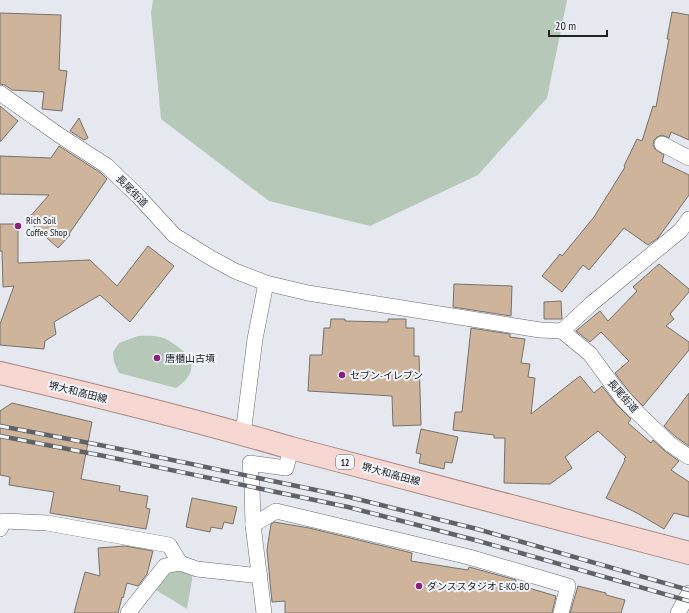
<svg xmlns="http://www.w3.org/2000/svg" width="689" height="613" font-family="'PT Sans Narrow','Noto Sans JP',sans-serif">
<rect width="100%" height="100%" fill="#e5e9ef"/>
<!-- green -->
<g fill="#b6c8b8">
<path d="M153 0H567L547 98 478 175 370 226 269 201 161 119 151 13Z"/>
<path d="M138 336C146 336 156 335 163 338 168 339 173 344 177 346 197 360 196 374 176 388L119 373 114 362 113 352 119 343Z"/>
<path d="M182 566 193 574 187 609 156 590 169 571Z"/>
</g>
<!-- building -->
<g fill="#cdb49a" stroke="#75716c">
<path d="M672 12 689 15V140L671 132 669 138 662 135 657 137 654 140 653 145 655 149 664 155 662 162 689 175V195L658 238 648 245 624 228 589 270 583 265 562 292 542 276 560 254 562 256 594 217 625 167 624 166 637 139 642 141 653 106 656 107 669 39H667Z"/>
<path d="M0 13 61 15 59 70 67 71 62 111 42 109 44 92 12 90 5 85 0 84Z"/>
<path d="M0 106 18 121 0 142Z"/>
<path d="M79 118 88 138 84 140 70 131Z"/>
<path d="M59 146 101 173 107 179 69 234 70 235 58 248 27 220 49 195 0 194V156L51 158Z"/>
<path d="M0 224H18V263L90 260 117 286 148 246 174 266 130 322 100 295 54 322 56 334 45 341 44 349 0 345V324L14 286 3 287 2 251H0Z"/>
<path d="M659 264 689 289V292L670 314 674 319 666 326 689 342V350L643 406 630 393 615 373 629 361 601 332 590 342 576 331 600 311 608 321 637 291 633 287Z"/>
<path d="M454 284 512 286 511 316 453 307Z"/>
<path d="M561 301 562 319H544V302Z"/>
<path d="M331 319H345V321L388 322V319H406V328H414V356H419L421 425 393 426 392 396 308 391 310 355H322L324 328H330Z"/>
<path d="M471 328 510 334V337L525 339 521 363 530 364 528 377 535 378 531 414 580 376 594 393 602 386 616 404 631 419 628 423 651 443 653 440 665 451 679 461 671 470 689 482V517L674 513 664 529 637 513 606 498 625 460 624 459 626 457 598 431 565 457 572 468 550 484 504 483 505 438H494V435L453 430 455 412H462Z"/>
<path d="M689 393V446L676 437 664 426Z"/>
<path d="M12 403 92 422 81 479 120 486 119 491 148 496 146 508 150 509 146 529 50 513 54 492 9 485 10 477 0 475V411Z"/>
<path d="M421 429 458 437 452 463 445 462 444 469 419 463 421 454 416 453Z"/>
<path d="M192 498 237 507 233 524 224 522 222 529 211 527 210 532 186 527Z"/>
<path d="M274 522 309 528 412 553 411 561 468 570 469 567 516 580 515 584 556 596 552 613H285V601L272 602 267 550 271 524Z"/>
<path d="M125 546 153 551 147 574 138 586 127 583 123 598 122 597 118 613H74L85 572 100 576 98 548Z"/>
<path d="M578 586 606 593V595L625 600 621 613H570Z"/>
</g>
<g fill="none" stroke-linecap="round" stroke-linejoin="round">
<!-- minor casing -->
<g stroke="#676a70" stroke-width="16">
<g id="minor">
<path d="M0 93 59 135 107 166 140 198 174 235 211 258 235 271 266 283 308 293 540 330 562 331 591 304 680 231 689 219"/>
<path d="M662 144 689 158"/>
<path d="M562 331 590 354 623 399 670 444 689 457"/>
<path d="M243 434 255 339 266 283"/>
<path d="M253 525 276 511 469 557 568 586 561 613"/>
<path d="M0 529 4 521 47 523 169 545 180 563"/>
<path d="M128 613 165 566 180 563 197 569 260 576"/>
<path d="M264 613 253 525 252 486 250 463 286 468 291 448"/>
<path d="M678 613 689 593"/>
</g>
</g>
<!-- primary casing -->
<g stroke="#a88680" stroke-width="24">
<path id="primary" d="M0 373C98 396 195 420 291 448L689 553"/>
</g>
<!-- minor -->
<use href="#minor" stroke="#fff" stroke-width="15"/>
<!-- primary -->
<use href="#primary" stroke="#f6d7d1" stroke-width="22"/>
<!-- rail casing -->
<g stroke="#606265" stroke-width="4.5">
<g id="rail">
<path d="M0 426 105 446 349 497 477 529 689 590"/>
<path d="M0 436 104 456 348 507 475 540 689 601"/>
</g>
</g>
<!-- rail -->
<use href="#rail" stroke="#f2f6fc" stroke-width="3" stroke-dasharray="9" stroke-linecap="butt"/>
</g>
<!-- markers -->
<g fill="#8f1e7f" stroke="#f2f6fc" stroke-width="1.5">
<circle cx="18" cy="226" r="4"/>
<circle cx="157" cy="358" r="4"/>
<circle cx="342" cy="375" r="4"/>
<circle cx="419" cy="586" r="4"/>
</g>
<g text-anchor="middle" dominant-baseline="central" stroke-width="4" stroke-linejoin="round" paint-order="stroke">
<!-- shield labels -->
<rect fill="#f2f6fc" stroke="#606265" stroke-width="1" x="336" y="455" width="18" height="14" rx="3"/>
<g font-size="9" font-weight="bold" fill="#212224">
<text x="345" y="462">12</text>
</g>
<!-- street labels -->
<g font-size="10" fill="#212224" stroke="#f2f6fc">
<text transform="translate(132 191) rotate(45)">長尾街道</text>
<text transform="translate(78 392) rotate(14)">堺大和高田線</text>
<text transform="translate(623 396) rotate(49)">長尾街道</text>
<text transform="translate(391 474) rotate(15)">堺大和高田線</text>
</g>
<!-- poi labels -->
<g font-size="10" fill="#212224" stroke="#f2f6fc" text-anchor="start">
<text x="26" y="220">Rich Soil<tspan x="26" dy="12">Coffee Shop</tspan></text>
<text x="165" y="358">唐櫃山古墳</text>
<text x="350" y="375">セブン-イレブン</text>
<text x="427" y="586">ダンススタジオ E-KO-BO</text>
</g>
</g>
<!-- scale -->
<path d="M549 30v6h58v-6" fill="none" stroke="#212224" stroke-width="2"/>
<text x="555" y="30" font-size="12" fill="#212224" stroke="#f2f6fc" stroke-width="3" paint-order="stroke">20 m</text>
</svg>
